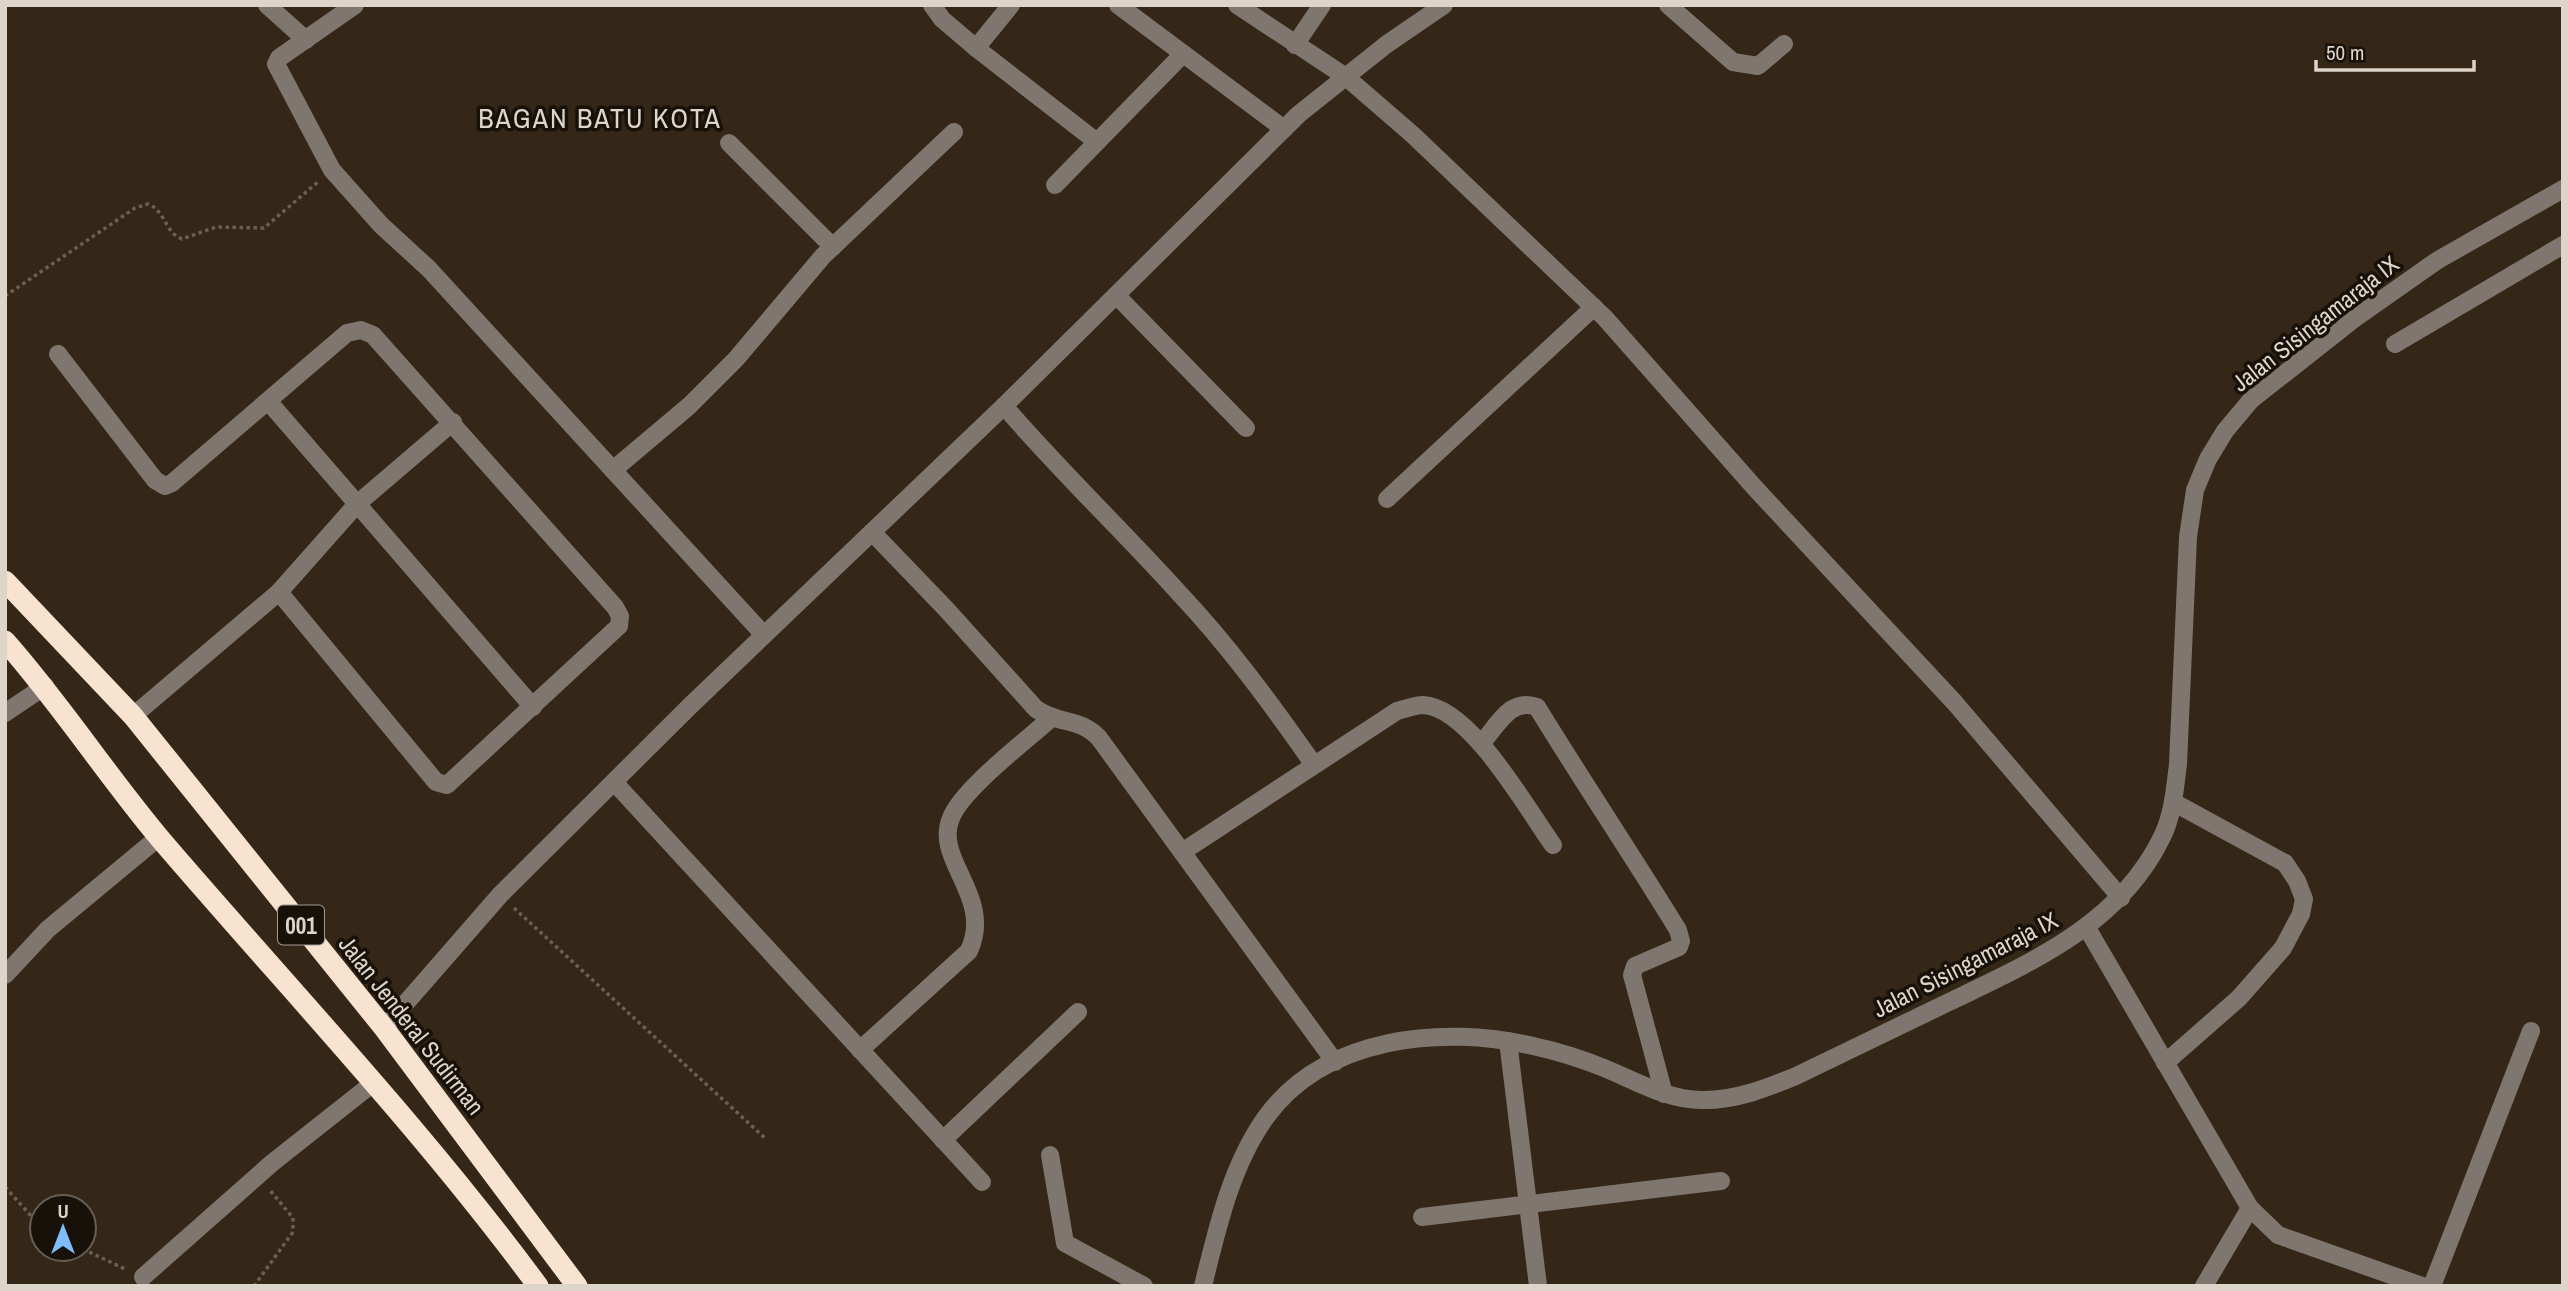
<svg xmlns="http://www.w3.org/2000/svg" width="2568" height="1291" font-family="'Archivo Narrow',sans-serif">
<rect width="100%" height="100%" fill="#352717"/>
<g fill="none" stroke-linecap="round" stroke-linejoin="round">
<!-- path -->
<g stroke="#6d6052" stroke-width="3.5" stroke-dasharray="3.5 3.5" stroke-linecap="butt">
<path d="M5 296 135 208 148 204C165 210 165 233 182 239L216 227 264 228 319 181"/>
<path d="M514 908 766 1139"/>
<path d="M5 1187 42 1228"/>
<path d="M83 1249 125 1269"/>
<path d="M254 1286 293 1232V1218L269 1189"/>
</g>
<!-- minor -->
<g stroke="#7f776f" stroke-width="18">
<path d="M267 5 306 40"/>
<path d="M355 5 279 58 276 64 332 170 381 225 429 269 764 635"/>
<path d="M932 5 942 19 976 48 1097 142"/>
<path d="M1118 5 1284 129"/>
<path d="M1237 5 1346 77 1413 135 1605 318 1755 488 1955 703 2121 898"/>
<path d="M1668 5 1733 62 1758 66 1784 44"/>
<path d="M1295 45 1322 5"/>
<path d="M976 48 1011 5"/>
<path d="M729 143 833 247"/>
<path d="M1055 185 1183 54"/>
<path d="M1117 296 1246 428"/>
<path d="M2395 344 2563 245"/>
<path d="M58 354 155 480 165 486 172 483 347 333 361 330 373 335 615 607 620 616 619 626 447 785 436 782 279 592"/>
<path d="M268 401 533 707"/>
<path d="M1004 406C1060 471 1122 530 1179 593 1229 646 1272 705 1314 765"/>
<path d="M613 470 689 406 736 359 823 256 954 132"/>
<path d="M1387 499 1594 307"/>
<path d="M872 532 947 610 1036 709C1059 725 1079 717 1099 738L1335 1062"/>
<path d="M5 713 45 686"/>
<path d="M133 716 279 592 357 504 453 422"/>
<path d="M1481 744C1498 725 1510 697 1537 707 1583 782 1632 855 1678 930L1681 941 1679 947 1635 966 1632 975 1664 1094"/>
<path d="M614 782 982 1182"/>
<path d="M1182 852 1397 711C1405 709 1415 705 1423 705 1470 707 1527 809 1553 845"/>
<path d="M2087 928 2250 1208 2278 1235 2422 1286"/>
<path d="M5 975 48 929 159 837"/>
<path d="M384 1028 500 895 691 705 1004 406 1299 114 1387 44 1444 5"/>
<path d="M1508 1041 1538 1286"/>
<path d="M860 1050 969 951C994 896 933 860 951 818 962 789 1026 741 1050 719"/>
<path d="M2165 1063 2239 998 2283 948 2301 914 2304 899 2297 881 2285 863 2173 802"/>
<path d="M943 1140 1078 1012"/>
<path d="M1050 1155 1065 1243 1144 1286"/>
<path d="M1422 1217 1721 1181"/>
<path d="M143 1277 272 1163 372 1084"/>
<path d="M1203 1286C1217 1229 1231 1166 1266 1117 1325 1036 1443 1025 1533 1046 1556 1051 1582 1059 1604 1068 1636 1081 1669 1101 1704 1100 1737 1100 1767 1088 1796 1076 1847 1051 1898 1027 1949 1002 2032 962 2120 924 2162 837 2173 815 2175 788 2178 764L2188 537 2195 490 2208 459 2225 431 2251 400 2354 319 2438 260 2563 189"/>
<path d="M2204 1286 2250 1208"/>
<path d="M2432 1286 2531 1031"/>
</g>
<!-- highway -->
<g stroke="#f7e3cf" stroke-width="21">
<path d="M5 581 133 716 384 1028 577 1286"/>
<path d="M5 641C61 704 107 776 162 841 288 988 423 1130 538 1286"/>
</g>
</g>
<g text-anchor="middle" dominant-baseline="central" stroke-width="7" stroke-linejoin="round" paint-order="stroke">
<!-- shield labels -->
<rect fill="#18110a" stroke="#a29a90" stroke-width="2" x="278" y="905.5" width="46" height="39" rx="5"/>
<g font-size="23" font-weight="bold" fill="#ddd4ca">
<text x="301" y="925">001</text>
</g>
<!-- street labels -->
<g font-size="24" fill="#ddd4ca" stroke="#18110a">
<text transform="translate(2315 323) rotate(-38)">Jalan Sisingamaraja IX</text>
<text transform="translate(1965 964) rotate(-27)">Jalan Sisingamaraja IX</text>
<text transform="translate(412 1025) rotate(52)">Jalan Jenderal Sudirman</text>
</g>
<!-- quarter labels -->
<g font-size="28" letter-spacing="2" fill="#ddd4ca" stroke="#18110a">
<text x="600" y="118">BAGAN BATU KOTA</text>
</g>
</g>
<!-- border -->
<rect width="2568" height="1291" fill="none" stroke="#ddd4ca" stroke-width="14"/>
<!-- north arrow -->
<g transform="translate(63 1228)"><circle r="33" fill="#18110a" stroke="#675f57" stroke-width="2"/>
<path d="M0-5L12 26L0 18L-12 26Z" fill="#7fbdfa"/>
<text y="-10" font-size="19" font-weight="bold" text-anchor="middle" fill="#ddd4ca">U</text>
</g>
<!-- scale -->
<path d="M2316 60v10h158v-10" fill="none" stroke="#ddd4ca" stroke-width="3.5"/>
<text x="2326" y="60" font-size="21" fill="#ddd4ca" stroke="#18110a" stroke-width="5" paint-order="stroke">50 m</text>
</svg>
